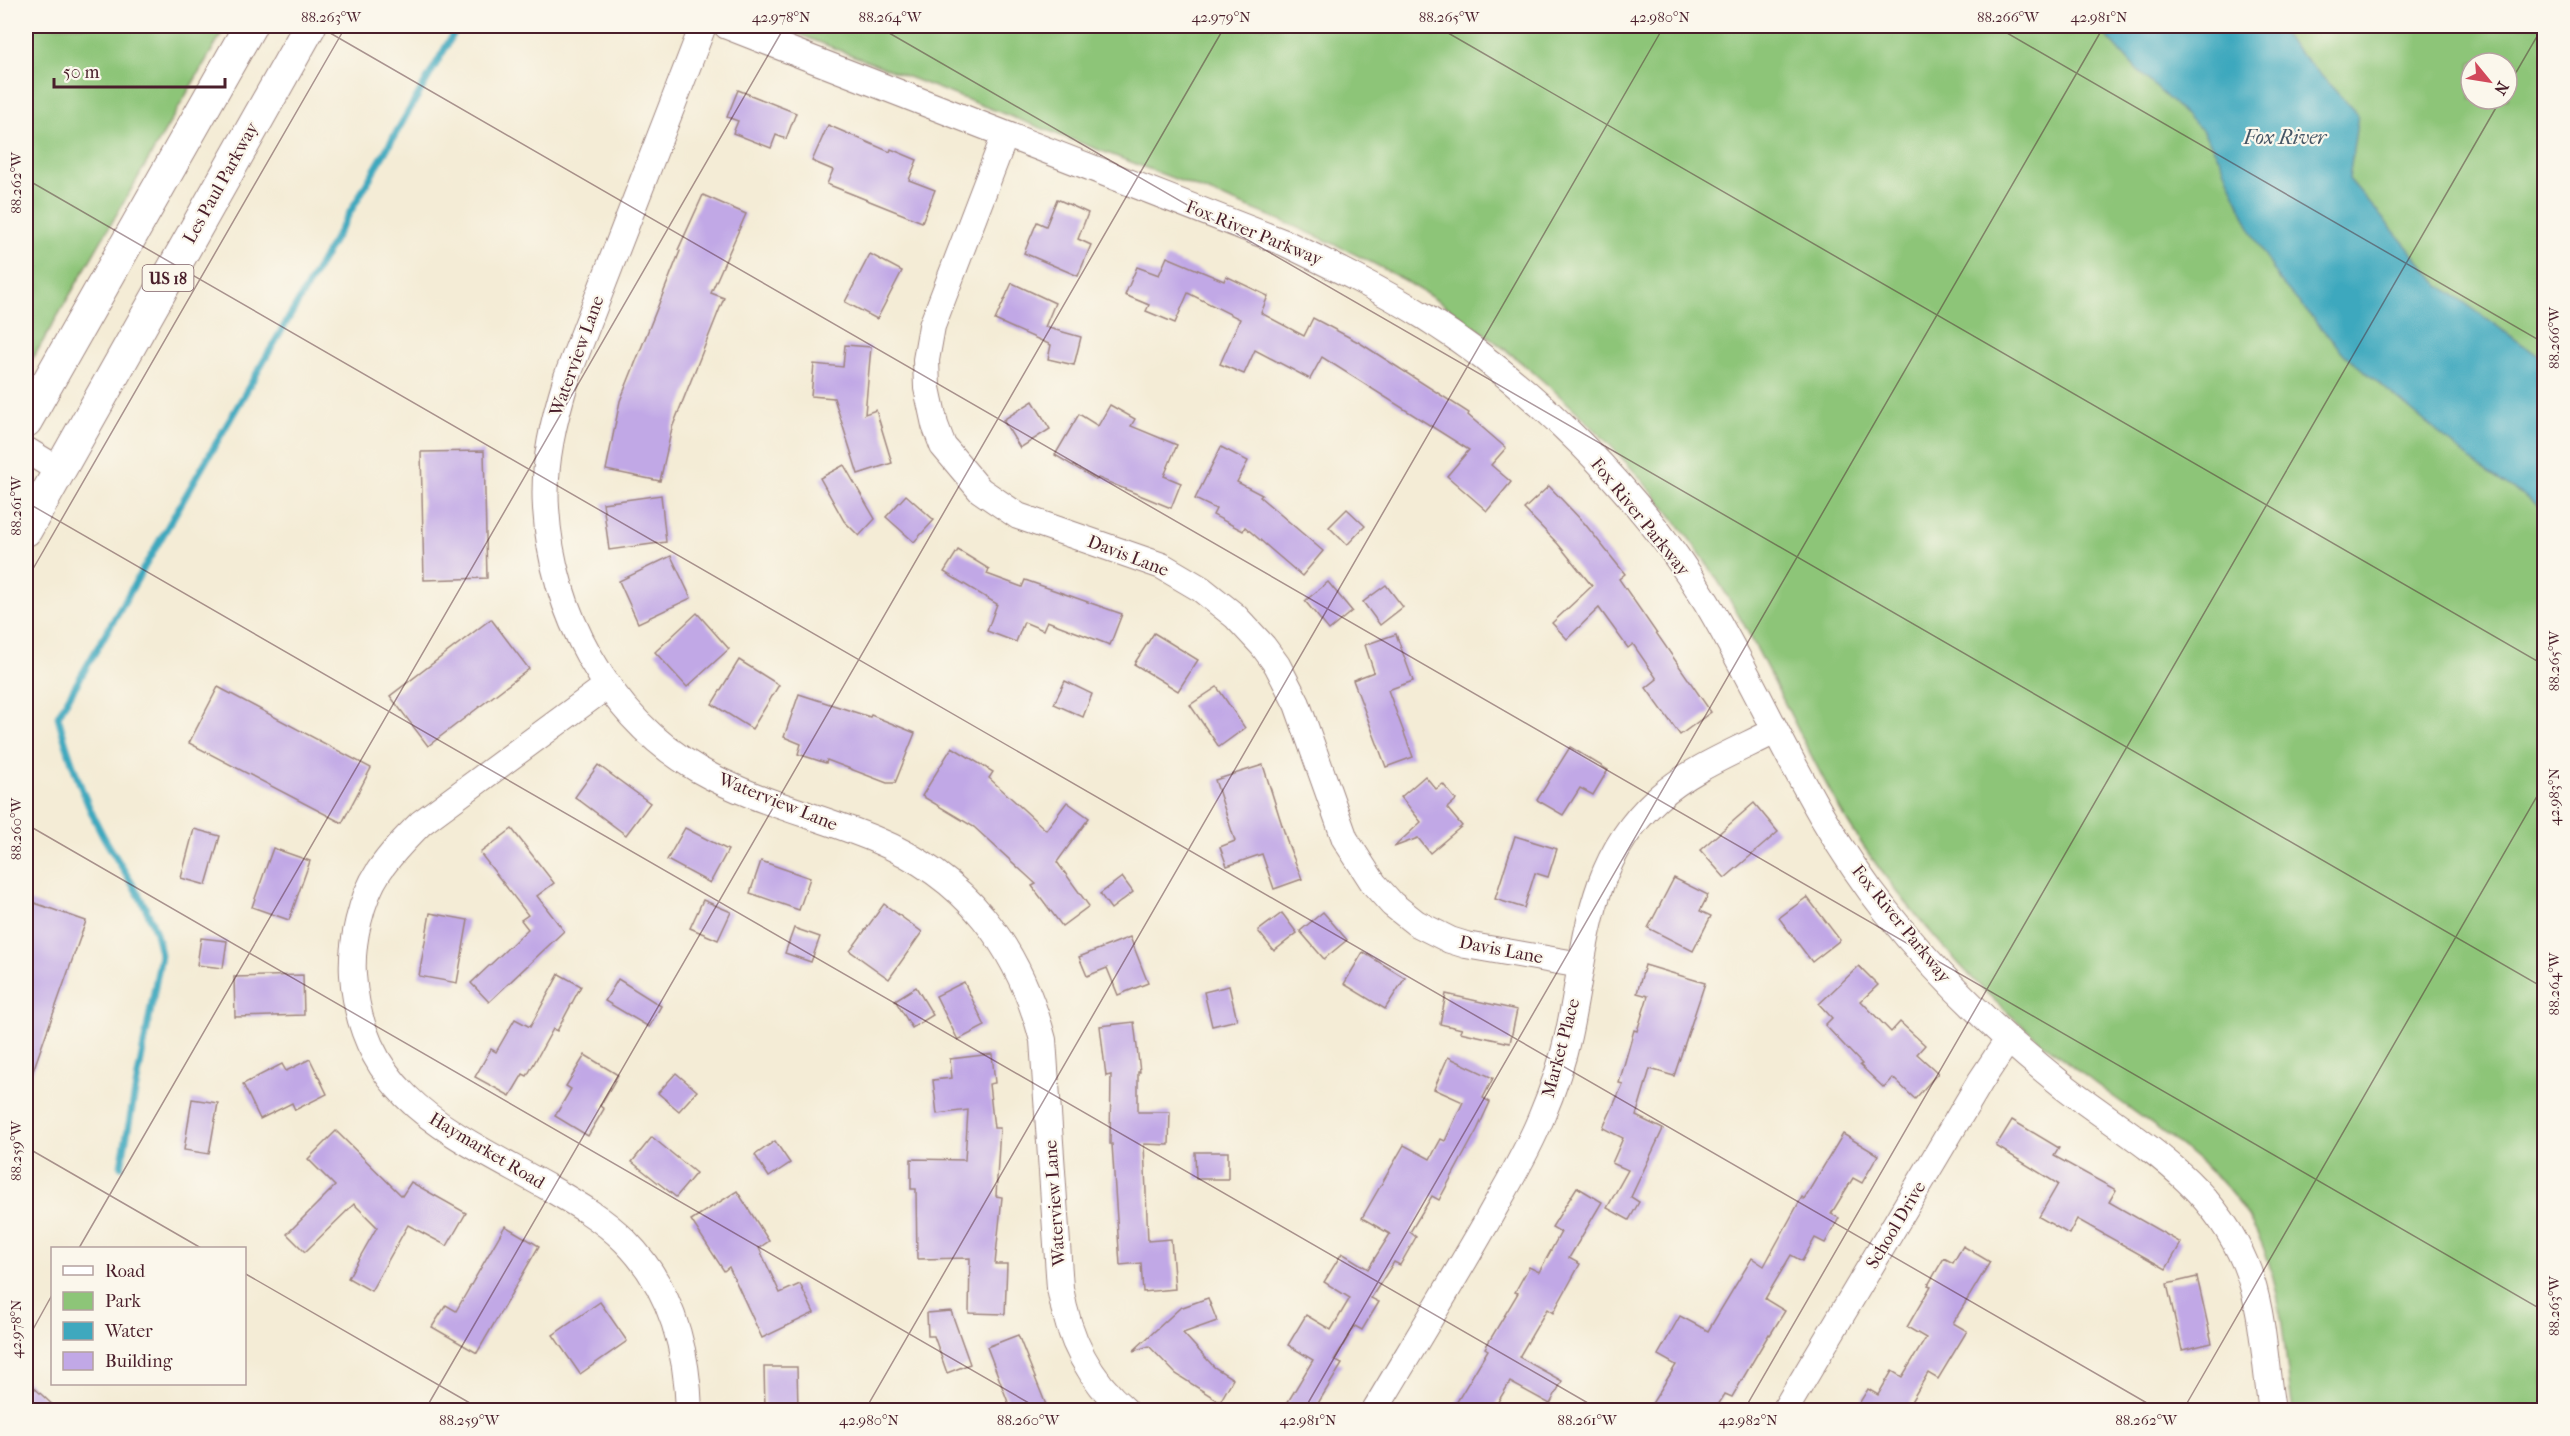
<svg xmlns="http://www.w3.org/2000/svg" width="2570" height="1436" font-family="'IM FELL French Canon',serif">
<rect width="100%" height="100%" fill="#fbf7ec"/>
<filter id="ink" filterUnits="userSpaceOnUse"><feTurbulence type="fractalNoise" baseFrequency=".0167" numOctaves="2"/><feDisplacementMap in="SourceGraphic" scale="12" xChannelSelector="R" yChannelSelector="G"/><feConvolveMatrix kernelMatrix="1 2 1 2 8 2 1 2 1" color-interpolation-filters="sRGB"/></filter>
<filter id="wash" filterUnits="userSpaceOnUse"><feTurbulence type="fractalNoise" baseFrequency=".008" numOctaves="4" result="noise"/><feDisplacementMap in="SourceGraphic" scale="24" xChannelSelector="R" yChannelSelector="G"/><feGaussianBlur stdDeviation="1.35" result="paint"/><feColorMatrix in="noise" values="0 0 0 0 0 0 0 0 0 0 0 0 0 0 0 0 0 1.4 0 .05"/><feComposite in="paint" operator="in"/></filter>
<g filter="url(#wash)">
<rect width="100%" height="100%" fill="#f4ecd6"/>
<!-- green -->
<g fill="#8dc578" stroke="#6c7252" stroke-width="1.5" fill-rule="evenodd">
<path d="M26 26H226L35 355 26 367Z"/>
<path d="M778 26H2544V1410H2293C2283 1350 2284 1287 2256 1231 2226 1170 2161 1132 2107 1092 2055 1054 2003 1013 1960 965 1917 918 1873 866 1841 811 1789 720 1751 621 1688 537 1610 434 1520 350 1409 283 1325 234 1232 201 1141 166 1020 120 898 74 778 26ZM2471 63H2507V99H2471Z"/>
</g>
<!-- water -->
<path fill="#3ea8be" stroke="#446474" stroke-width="1.5" d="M2098 26H2275L2358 115 2349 179 2440 285 2544 360V509L2484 471 2345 355 2280 281 2253 235 2220 159 2202 130 2137 70Z"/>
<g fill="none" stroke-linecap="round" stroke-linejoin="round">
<!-- stream -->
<path stroke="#3ea8be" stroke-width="7" d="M121 1166 161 955C154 908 123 873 101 832 84 800 67 751 58 716L458 26"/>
</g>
<g id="blocks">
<!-- building -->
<g fill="#c1a8e6">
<path d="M738 90 796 113 786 139 776 135 771 148 733 133 738 121 727 117Z"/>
<path d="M828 125 890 152 891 149 917 160 909 180 935 190 922 222 827 184 833 170 812 161Z"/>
<path d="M703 195 746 214 711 293 724 298 672 428 660 481 606 470 620 401 680 251 678 250Z"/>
<path d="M1057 199 1088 213 1078 239 1091 245 1078 276 1024 253 1037 222 1046 226Z"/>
<path d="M870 254 902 271 877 319 845 302Z"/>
<path d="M1167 257 1224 281 1226 276 1268 296 1261 313 1304 336 1313 318 1360 343 1469 413 1468 415 1506 448 1491 465 1511 482 1487 511 1447 476 1469 450 1322 357 1310 379 1255 350 1244 374 1220 364 1240 319 1188 293 1175 323 1146 311 1149 305 1125 295 1137 267 1159 275Z"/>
<path d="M1012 283 1055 303 1045 327 1081 337 1074 365 1048 359 1051 345 995 320Z"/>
<path d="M845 345 871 347 865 414 876 410 892 463 858 474 834 398 811 396 814 364 843 367Z"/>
<path d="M1033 401 1050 429 1020 448 1003 420Z"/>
<path d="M1110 405 1135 419 1131 426 1177 445 1164 476 1181 483 1171 508 1098 478 1097 480 1055 455 1079 414 1098 426Z"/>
<path d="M1221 447 1248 461 1237 482 1262 495 1260 497 1323 551 1302 576 1245 527 1243 531 1213 515 1216 509 1195 499Z"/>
<path d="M484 451 487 578 424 580 421 452Z"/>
<path d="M844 465 875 519 859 536 844 521 820 478Z"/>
<path d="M1549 486 1585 524 1625 574 1619 579 1711 712 1680 735 1646 688 1657 679 1633 644 1628 648 1599 608 1567 639 1552 623 1592 586 1558 544 1524 509Z"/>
<path d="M661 495 666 542 609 550 603 503Z"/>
<path d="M906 495 934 520 914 542 886 517Z"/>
<path d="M1347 509 1365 526 1347 545 1329 527Z"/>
<path d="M958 550 989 569 987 574 1022 587 1025 580 1122 614 1110 645 1047 621 1043 630 1024 622 1016 642 987 631 997 604 944 572Z"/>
<path d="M671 556 691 598 638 623 619 581Z"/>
<path d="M1328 582 1352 611 1329 630 1305 601Z"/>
<path d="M1386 585 1403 607 1380 625 1363 602Z"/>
<path d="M697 613 729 649 687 687 655 652Z"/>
<path d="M491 619 529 669 428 746 390 696Z"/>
<path d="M1154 633 1198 660 1178 691 1134 664Z"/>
<path d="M1396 634 1413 681 1388 690 1413 757 1386 767 1353 680 1374 672 1365 645Z"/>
<path d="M739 660 779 685 752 729 712 704Z"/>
<path d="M1065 681 1092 694 1083 717 1054 704Z"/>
<path d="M218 687 371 768 342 823 189 743Z"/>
<path d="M1217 687 1245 728 1219 747 1190 705Z"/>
<path d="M799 694 870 717 871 715 915 733 895 783H887L827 760 826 763 798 754 801 744 784 737Z"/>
<path d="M952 747 993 772 989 778 1046 830 1067 802 1089 818 1057 862 1089 906 1062 926 1032 886 1036 884 974 827 922 796Z"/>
<path d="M1570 747 1608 770 1593 795 1580 788 1563 815 1537 800Z"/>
<path d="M598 765 650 803 626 835 575 797Z"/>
<path d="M1263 765 1288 844 1302 879 1274 889 1262 854 1227 866 1220 847 1235 841 1215 780Z"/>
<path d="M1425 776 1436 789 1443 784 1456 800 1447 808 1462 826 1430 853 1418 838 1394 847 1421 822 1401 797Z"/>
<path d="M1754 803 1778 832 1725 878 1700 850Z"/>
<path d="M685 828 728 850 710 883 667 860Z"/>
<path d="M194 829 220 836 206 885 181 878Z"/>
<path d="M512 829 554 883 537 896 564 931 489 1002 471 983 528 929 521 920 528 915 480 853Z"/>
<path d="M1515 836 1557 849 1548 877 1535 873 1524 908 1495 899Z"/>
<path d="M273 848 310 861 289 920 252 907Z"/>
<path d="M761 861 810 878 799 910 750 893Z"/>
<path d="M1122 877 1133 892 1111 909 1100 894Z"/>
<path d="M1674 878 1708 895 1700 911 1711 916 1693 951 1648 928Z"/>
<path d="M1807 897 1840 940 1812 962 1779 918Z"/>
<path d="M26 900 86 921 28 1085 26 1084Z"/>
<path d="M703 900 731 912 718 940 690 928Z"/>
<path d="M884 904 922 932 889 979 850 951Z"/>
<path d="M1323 912 1347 940 1324 959 1300 931Z"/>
<path d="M430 913 468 920 457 983 419 976Z"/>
<path d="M1282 913 1297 933 1274 951 1258 931Z"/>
<path d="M794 928 820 937 811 962 785 953Z"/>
<path d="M1130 937 1148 983 1118 995 1107 968 1087 976 1079 957Z"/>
<path d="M201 938 227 941 223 968 197 965Z"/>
<path d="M1363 952 1405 978 1385 1009 1344 984Z"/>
<path d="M1645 965 1705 983 1674 1076 1650 1069 1636 1116 1663 1129 1631 1197 1639 1202 1629 1220 1607 1208 1628 1170 1612 1163 1623 1138 1603 1128 1623 1084 1619 1083 1634 1030 1637 1031 1648 996 1637 993Z"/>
<path d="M1859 966 1878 985 1861 1001 1891 1032 1900 1022 1925 1045 1917 1054 1938 1073 1915 1099 1893 1078 1884 1088 1860 1065 1862 1064 1825 1025 1832 1018 1819 1004Z"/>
<path d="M559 974 581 986 557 1031 553 1029 527 1076 523 1074 510 1096 475 1077 491 1049 496 1052 515 1019 530 1027Z"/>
<path d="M303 975 304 1015 235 1017 234 977Z"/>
<path d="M618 979 661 1006 649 1027 605 1001Z"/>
<path d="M964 982 985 1026 958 1040 936 996Z"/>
<path d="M1229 986 1237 1020 1212 1026 1204 992Z"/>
<path d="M916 987 933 1015 912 1028 895 1000Z"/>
<path d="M1446 994 1517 1010 1510 1043 1460 1032 1462 1029 1440 1024Z"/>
<path d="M1134 1022 1140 1072H1138V1112H1170L1169 1145 1144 1144 1148 1241 1171 1239 1175 1289 1143 1292 1141 1263 1120 1265 1112 1144H1110L1111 1075 1106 1076 1100 1026Z"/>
<path d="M992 1054 995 1083 989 1084 994 1128H1000L996 1196 1002 1197 995 1264H1007L1005 1314 969 1313 970 1258 917 1259 916 1189H911V1159L965 1160 968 1110 937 1114 933 1080 952 1078 950 1059Z"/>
<path d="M585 1055 618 1075 600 1106 604 1109 588 1136 555 1116 571 1089 566 1086Z"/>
<path d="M1448 1057 1493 1078 1483 1098 1490 1102 1477 1130 1439 1200 1432 1196 1410 1232 1416 1237 1400 1265 1394 1262 1371 1298 1379 1302 1362 1330 1355 1326 1334 1360 1342 1364 1314 1410H1283L1313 1360 1288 1345 1306 1315 1331 1330 1350 1298 1324 1282 1342 1253 1368 1269 1390 1234 1362 1218 1404 1145 1430 1159 1441 1139 1445 1141 1463 1102 1434 1089Z"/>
<path d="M310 1059 327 1094 295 1110 292 1103 260 1119 243 1084 282 1064 286 1071Z"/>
<path d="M676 1073 697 1091 679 1111 658 1093Z"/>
<path d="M192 1099 218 1103 209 1154 184 1150Z"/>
<path d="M2012 1120 2059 1148 2054 1156 2116 1190 2109 1202 2181 1243 2166 1269 2077 1219 2069 1234 2039 1217 2058 1184 1996 1146Z"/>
<path d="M336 1131 402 1196 411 1182 466 1213 447 1246 408 1225 371 1291 348 1278 377 1227 354 1204 305 1252 287 1234 335 1186 308 1159Z"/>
<path d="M1843 1134 1878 1155 1862 1183 1853 1178 1831 1214 1839 1218 1825 1243 1815 1238 1802 1261 1791 1255 1765 1299 1785 1311 1770 1335 1769 1334 1732 1397 1725 1394 1715 1410H1648L1676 1365 1658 1355 1680 1316 1708 1331 1752 1258 1764 1266 1802 1197 1804 1199Z"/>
<path d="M652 1137 696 1173 676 1197 632 1162Z"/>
<path d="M775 1141 790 1163 769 1177 755 1155Z"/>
<path d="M1195 1152H1228V1179H1196Z"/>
<path d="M1577 1187 1602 1202 1569 1258 1580 1264 1553 1313 1547 1309 1519 1357 1562 1381 1550 1404 1510 1382 1493 1410H1452L1488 1350 1485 1348 1518 1293 1515 1292 1529 1267 1539 1272 1561 1232 1552 1227Z"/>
<path d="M737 1191 769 1241 759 1248 780 1293 800 1284 814 1313 762 1338 729 1267 724 1271 691 1220Z"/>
<path d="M505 1226 539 1246 477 1353 432 1327 446 1305 456 1311Z"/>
<path d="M1963 1246 1990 1262 1953 1323 1967 1331 1938 1379 1928 1373 1906 1410H1855L1868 1389 1878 1395 1892 1371 1902 1377 1926 1338 1907 1327 1931 1286 1928 1285 1944 1258 1953 1263Z"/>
<path d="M2197 1277 2212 1343 2182 1350 2167 1284Z"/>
<path d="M1208 1298 1217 1321 1183 1333 1214 1367 1233 1379 1220 1402 1176 1374 1149 1346 1133 1351 1180 1308Z"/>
<path d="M600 1302 627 1341 580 1374 553 1335Z"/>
<path d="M951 1311 970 1364 947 1373 934 1336H928L927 1313Z"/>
<path d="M1018 1335 1048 1410H1011L987 1347Z"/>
<path d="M764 1367H797L798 1410H765Z"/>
<path d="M26 1380 58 1410H26Z"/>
</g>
</g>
</g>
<g filter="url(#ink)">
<use href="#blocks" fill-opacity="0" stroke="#9f8680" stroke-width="1.5"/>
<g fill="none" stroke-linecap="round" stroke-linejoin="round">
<!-- minor casing -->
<g stroke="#9f8680" stroke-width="28">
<g id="minor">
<path d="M703 26 567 377C554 419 543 463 546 508 552 611 607 717 699 770 755 802 816 815 874 839 966 877 1018 945 1043 1040L1060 1288C1068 1336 1087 1378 1125 1410"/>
<path d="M727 26 1285 243C1333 266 1380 289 1425 317 1532 384 1642 495 1707 603 1768 705 1811 818 1886 911 1937 975 1996 1032 2060 1083 2130 1138 2209 1176 2245 1263 2264 1308 2264 1362 2272 1410"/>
<path d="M1005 135 932 326 926 360 927 388 935 425 943 446 980 490 1018 516 1162 566 1201 589 1235 616 1263 646 1277 665 1297 704 1345 839 1374 884 1392 904 1416 923 1450 940 1466 945 1581 965"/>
<path d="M26 450 59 470"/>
<path d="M608 685 421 823C406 838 391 853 379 871 361 898 351 942 353 975 362 1101 455 1134 551 1189 577 1204 603 1219 625 1241 671 1287 687 1348 689 1410"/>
<path d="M1375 1410C1412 1348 1450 1286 1486 1223 1505 1188 1526 1155 1541 1118 1552 1092 1562 1064 1568 1036 1587 949 1586 863 1657 799 1690 769 1736 751 1775 731"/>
<path d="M1785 1410 1980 1082 2008 1040"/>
</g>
</g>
<!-- major casing -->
<g stroke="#9f8680" stroke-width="34">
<g id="major">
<path d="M26 421 250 26"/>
<path d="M26 530 310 26"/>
</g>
</g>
<!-- minor -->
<use href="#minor" stroke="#fff" stroke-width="26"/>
<!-- major -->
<use href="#major" stroke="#fff" stroke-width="32"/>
</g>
</g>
<!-- ticks -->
<path fill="none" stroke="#4a1f2b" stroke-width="1.5" stroke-opacity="0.45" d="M318 26 2544 1311M877 26 2544 988M1436 26 2544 665M1995 26 2544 343M2507 88 2543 26M26 179 2159 1410M26 502 1600 1410M26 581 346 26M26 824 1041 1410M26 1147 201 1248M79 1248 785 26M244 1273 482 1410M26 1342 52 1295M425 1410 1225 26M865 1410 1664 26M1304 1410 2104 26M1744 1410 2501 99M2183 1410 2544 784"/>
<g text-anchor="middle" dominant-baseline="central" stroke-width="4.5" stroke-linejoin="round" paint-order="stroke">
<!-- shield labels -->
<rect fill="#fbf7ec" stroke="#7f6065" stroke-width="1.5" x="142.5" y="265" width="51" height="26" rx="4.5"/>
<g font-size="16" font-weight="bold" fill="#4a1f2b">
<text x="168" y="278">US 18</text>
</g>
<!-- street labels -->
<g font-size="18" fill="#4a1f2b" stroke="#fbf7ec">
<text transform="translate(221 183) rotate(-61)">Les Paul Parkway</text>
<text transform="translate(1254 233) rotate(22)">Fox River Parkway</text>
<text transform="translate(577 356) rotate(-70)">Waterview Lane</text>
<text transform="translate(1640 517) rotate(51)">Fox River Parkway</text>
<text transform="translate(1128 556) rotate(21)">Davis Lane</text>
<text transform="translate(778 802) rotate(22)">Waterview Lane</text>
<text transform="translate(1901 924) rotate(51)">Fox River Parkway</text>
<text transform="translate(1501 950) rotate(11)">Davis Lane</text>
<text transform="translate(1561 1048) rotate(-75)">Market Place</text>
<text transform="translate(487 1151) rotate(31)">Haymarket Road</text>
<text transform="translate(1055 1203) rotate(-94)">Waterview Lane</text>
<text transform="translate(1896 1225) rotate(-59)">School Drive</text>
</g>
<!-- water labels -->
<g font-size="20" font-style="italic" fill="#455666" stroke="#fbf7ec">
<text x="2285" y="137">Fox River</text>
</g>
</g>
<!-- margin -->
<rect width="2570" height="1436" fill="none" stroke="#fbf7ec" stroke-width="66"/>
<!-- legend -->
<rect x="51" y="1247" width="195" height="138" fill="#fbf7ec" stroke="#b4a19f" stroke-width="1.5"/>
<rect x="63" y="1266" width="30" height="9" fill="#ffffff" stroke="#b4a19f" stroke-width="1.5"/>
<text x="105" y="1277" font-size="18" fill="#4a1f2b">Road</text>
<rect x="63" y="1292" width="30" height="18" fill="#8dc578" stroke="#b4a19f" stroke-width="1.5"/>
<text x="105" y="1307" font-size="18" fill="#4a1f2b">Park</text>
<rect x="63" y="1322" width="30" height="18" fill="#3ea8be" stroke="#b4a19f" stroke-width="1.5"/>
<text x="105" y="1337" font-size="18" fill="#4a1f2b">Water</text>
<rect x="63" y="1352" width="30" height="18" fill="#c1a8e6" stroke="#b4a19f" stroke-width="1.5"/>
<text x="105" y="1367" font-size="18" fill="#4a1f2b">Building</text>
<!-- north arrow -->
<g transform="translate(2489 81) rotate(120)"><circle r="28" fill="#fbf7ec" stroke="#b4a19f" stroke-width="1.5"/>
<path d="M0-4.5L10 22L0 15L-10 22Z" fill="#d1495b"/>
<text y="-9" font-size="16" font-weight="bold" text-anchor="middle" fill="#4a1f2b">N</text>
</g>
<!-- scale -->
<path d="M54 78v9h171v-9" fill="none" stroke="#4a1f2b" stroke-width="3"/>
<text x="63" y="78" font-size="18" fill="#4a1f2b" stroke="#fbf7ec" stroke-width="4.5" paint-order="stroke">50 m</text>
<rect x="33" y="33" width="2504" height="1370" fill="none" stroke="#4a1f2b" stroke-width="2"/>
<g font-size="15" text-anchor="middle" fill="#4a1f2b">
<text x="331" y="22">88.263°W</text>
<text x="781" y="22">42.978°N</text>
<text x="890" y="22">88.264°W</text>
<text x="1221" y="22">42.979°N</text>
<text x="1449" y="22">88.265°W</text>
<text x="1660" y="22">42.980°N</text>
<text x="2008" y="22">88.266°W</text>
<text x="2099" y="22">42.981°N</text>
<text transform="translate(16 183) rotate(-90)" y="5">88.262°W</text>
<text transform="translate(2554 338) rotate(-90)" y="5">88.266°W</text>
<text transform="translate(16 506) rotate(-90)" y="5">88.261°W</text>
<text transform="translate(2554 661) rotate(-90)" y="5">88.265°W</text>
<text transform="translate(2554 797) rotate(-90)" y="5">42.983°N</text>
<text transform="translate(16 829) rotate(-90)" y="5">88.260°W</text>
<text transform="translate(2554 984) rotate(-90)" y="5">88.264°W</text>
<text transform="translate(16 1151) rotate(-90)" y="5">88.259°W</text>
<text transform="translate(2554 1306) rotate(-90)" y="5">88.263°W</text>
<text transform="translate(16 1329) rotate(-90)" y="5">42.978°N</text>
<text x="469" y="1425">88.259°W</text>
<text x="869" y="1425">42.980°N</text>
<text x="1028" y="1425">88.260°W</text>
<text x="1308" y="1425">42.981°N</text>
<text x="1587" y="1425">88.261°W</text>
<text x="1748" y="1425">42.982°N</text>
<text x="2146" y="1425">88.262°W</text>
</g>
</svg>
